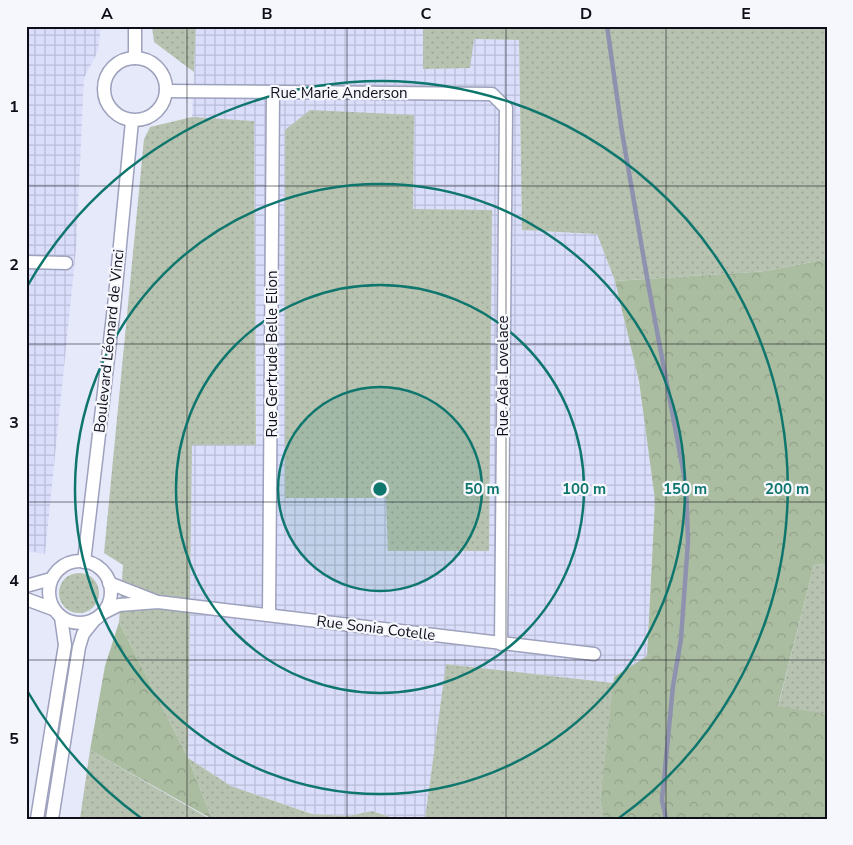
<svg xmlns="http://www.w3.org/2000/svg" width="853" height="845" font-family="'Nunito Sans',sans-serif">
<defs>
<pattern id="industrial-grid" width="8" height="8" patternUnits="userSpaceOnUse" patternTransform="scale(1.25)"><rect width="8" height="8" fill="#dadefb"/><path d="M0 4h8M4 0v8" fill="none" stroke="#babdd6"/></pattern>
<pattern id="grass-dots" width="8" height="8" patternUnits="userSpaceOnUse" patternTransform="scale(1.25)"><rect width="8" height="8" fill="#b7c3b0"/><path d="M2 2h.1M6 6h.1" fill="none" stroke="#9ca697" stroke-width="1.8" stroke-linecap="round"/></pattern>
<pattern id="forest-crowns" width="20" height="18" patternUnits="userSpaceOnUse" patternTransform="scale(1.25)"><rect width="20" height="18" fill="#abbda1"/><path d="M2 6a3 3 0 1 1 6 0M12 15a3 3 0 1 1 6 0" fill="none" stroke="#92a18a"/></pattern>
</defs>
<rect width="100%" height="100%" fill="#e6e9fa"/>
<!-- industrial -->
<g fill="url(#industrial-grid)">
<path d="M26 26H101L98 51 84 78 76 250 45 554 26 551Z"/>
<path d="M196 26H423V69L474 39 519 40 522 230 597 234 615 281 639 381 655 500 647 656 614 677V683L447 664 425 819H396L372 811 348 816 313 814 231 786 188 758 192 445H256L254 122 192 117Z"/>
</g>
<!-- grass -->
<g fill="url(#grass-dots)">
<path d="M152 26H196L194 72 154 42Z"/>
<path d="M423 26H827V259L766 271 615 281 597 234 522 230 519 40 474 39 470 68 423 69Z"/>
<path d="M310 110 414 115 413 209 492 210 489 551H388L386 498H285V130Z"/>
<path d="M192 117 254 121 256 445H192L188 758 231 786 312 814 348 816 372 811 396 819H212L188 758 119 622 123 565 104 553 144 139 150 127Z"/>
<path d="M827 564V714L778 707 814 565Z"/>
<circle cx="79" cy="593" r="20"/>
<path d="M446 664 614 683 600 800 604 819H425Z"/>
<path d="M90 750 210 819H80Z"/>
</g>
<!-- forest -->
<g fill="url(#forest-crowns)">
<path d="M827 259V564L814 565 778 706 827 714V819H604L600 800 614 677 647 656 655 500 639 381 615 281 766 271Z"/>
<path d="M119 622 188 758 212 819 90 750 105 666Z"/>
</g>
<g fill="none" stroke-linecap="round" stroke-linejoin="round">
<!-- stream -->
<path stroke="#8e92af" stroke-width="4.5" d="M607 26 622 132 648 283 686 486 688 541 681 639 673 686 662 800 666 819"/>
<!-- minor casing -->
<g stroke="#9da1bc" stroke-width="15">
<g id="minor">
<path d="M135 26V58"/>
<circle cx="135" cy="89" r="31"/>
<path d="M166 91 492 94 506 108 501 644"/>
<path d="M26 262 66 263"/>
<circle cx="80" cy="592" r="31"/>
<path d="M84 562 114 307 132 121"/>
<path d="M109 583 155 601"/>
<path d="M26 586 51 579"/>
<path d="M26 599 53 609"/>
<path d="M103 613 119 605 158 602 594 654"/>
<path d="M269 614 273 93"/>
<path d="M37 819 65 645 61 617"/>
<path d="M52 819 79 647 83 634 95 619"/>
</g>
</g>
<!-- minor -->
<use href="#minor" stroke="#fff" stroke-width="12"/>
</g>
<!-- grid -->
<path fill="none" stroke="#0d0e18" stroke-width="1" stroke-opacity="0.55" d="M187 26V819M347 26V819M506 26V819M666 26V819M26 186H827M26 344H827M26 502H827M26 660H827"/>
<!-- distance rings -->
<circle cx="380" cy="489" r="102" fill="#0f766e" fill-opacity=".12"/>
<g fill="none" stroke="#0f766e" stroke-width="2.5">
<circle cx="380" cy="489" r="102"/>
<circle cx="380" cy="489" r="204"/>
<circle cx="380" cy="489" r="305"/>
<path d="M141 818A407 407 0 0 1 28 692M28 285A407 407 0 1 1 619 818"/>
</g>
<g text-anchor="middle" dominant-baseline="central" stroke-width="4.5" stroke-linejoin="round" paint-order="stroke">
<!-- street labels -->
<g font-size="15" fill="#0d0e18" stroke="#f6f7fc">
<text x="339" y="93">Rue Marie Anderson</text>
<text transform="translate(109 341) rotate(-84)">Boulevard Léonard de Vinci</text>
<text transform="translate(272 354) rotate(-90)">Rue Gertrude Belle Elion</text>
<text transform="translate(503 376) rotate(-90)">Rue Ada Lovelace</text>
<text transform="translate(376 628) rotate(7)">Rue Sonia Cotelle</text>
</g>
</g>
<circle cx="380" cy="489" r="8" fill="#0f766e" stroke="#f6f7fc" stroke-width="2.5"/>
<g font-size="15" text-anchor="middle" font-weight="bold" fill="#0f766e" stroke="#f6f7fc" stroke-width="4.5" stroke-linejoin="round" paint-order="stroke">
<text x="482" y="494">50 m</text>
<text x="584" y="494">100 m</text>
<text x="685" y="494">150 m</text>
<text x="787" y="494">200 m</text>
</g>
<!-- border -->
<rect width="853" height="845" fill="none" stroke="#f6f7fc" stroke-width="55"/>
<rect x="28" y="28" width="798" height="790" fill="none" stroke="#0d0e18" stroke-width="2"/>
<g font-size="16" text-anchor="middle" font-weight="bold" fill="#0d0e18">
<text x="107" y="19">A</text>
<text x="267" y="19">B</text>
<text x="426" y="19">C</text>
<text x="586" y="19">D</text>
<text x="746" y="19">E</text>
<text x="14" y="112">1</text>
<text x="14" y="270">2</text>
<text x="14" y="428">3</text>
<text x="14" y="586">4</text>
<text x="14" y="744">5</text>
</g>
</svg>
